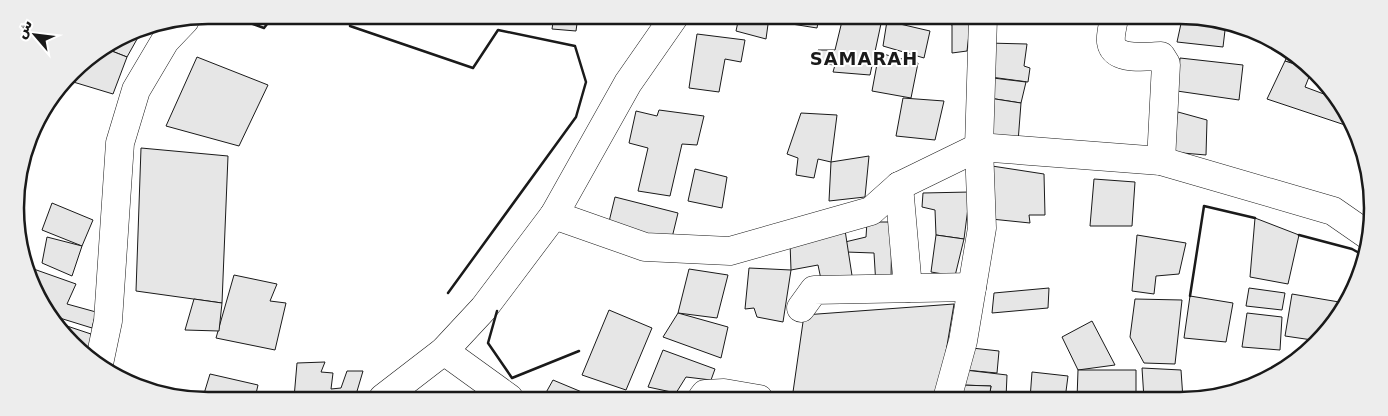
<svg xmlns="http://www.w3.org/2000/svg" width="1388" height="416" font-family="'DejaVu Sans',Cairo,sans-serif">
<rect width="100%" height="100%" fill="#fff"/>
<!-- building -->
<g fill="#e6e6e6" stroke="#1a1a1a">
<path d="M482 16H514L513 20Z"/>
<path d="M554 16H578L576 31 552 29Z"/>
<path d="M739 17H769L766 39 736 31Z"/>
<path d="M781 17H819L817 28 779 22Z"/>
<path d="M843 17 882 19 870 75 833 72 835 65 816 63 818 50H835Z"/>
<path d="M913 18H932V22L912 20Z"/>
<path d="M940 18H971L967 51 952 53V25L940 21Z"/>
<path d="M1182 19H1217L1226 22 1223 47 1177 42Z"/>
<path d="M887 21 930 31 924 58 883 46Z"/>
<path d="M134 30 141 32 127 57 107 49 109 46Z"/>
<path d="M697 34 745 40 741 62 725 59 719 92 689 88Z"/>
<path d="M987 43 1027 44 1024 66 1030 68 1028 82 983 76Z"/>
<path d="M104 48 127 57 113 94 70 81 81 63Z"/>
<path d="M1290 50 1307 68 1285 61Z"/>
<path d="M879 53 918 63 911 98 872 91Z"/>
<path d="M197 57 268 85 239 146 166 126Z"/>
<path d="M1180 58 1243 65 1239 100 1177 91Z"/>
<path d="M1285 61 1307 68 1311 72 1305 87 1340 100 1351 127 1267 99Z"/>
<path d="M993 78 1026 82 1021 103 989 98Z"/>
<path d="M903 98 944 101 935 140 896 136Z"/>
<path d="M989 98 1021 103 1018 142 984 134Z"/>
<path d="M659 110 704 116 697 145 682 144 670 196 638 191 648 148 629 143 636 111 657 116Z"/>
<path d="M1178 112 1207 120 1206 155 1171 152Z"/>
<path d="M801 113 837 115 831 162 818 159 814 178 796 175 798 158 787 154Z"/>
<path d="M141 148 228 156 222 303 136 291Z"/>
<path d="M869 156 865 197 829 201 831 162Z"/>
<path d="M992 166 1044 174 1045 215H1029L1030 223 991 219Z"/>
<path d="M695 169 727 177 722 208 688 201Z"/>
<path d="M1094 179 1135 182 1132 226H1090Z"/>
<path d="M970 192 964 239 936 235 935 210 922 207 923 193Z"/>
<path d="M615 197 678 213 670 246 607 230Z"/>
<path d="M52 203 93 220 82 246 42 230Z"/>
<path d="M1255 218 1299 235 1288 284 1250 277Z"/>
<path d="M867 222H892L891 279 876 286 874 253 846 252 845 242 866 237Z"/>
<path d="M18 226 24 228 20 244Z"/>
<path d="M845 230 853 282 823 289 818 265 791 270 790 242Z"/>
<path d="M936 235 964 239 955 276 931 272Z"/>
<path d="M1137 235 1186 243 1179 274 1156 276 1154 294 1132 291Z"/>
<path d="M47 237 82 246 72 276 42 263Z"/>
<path d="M21 253 30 255 28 267 76 284 67 304 96 312 92 328 50 315 46 308 49 302 42 300Z"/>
<path d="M749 268 791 270 783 322 757 317 754 308 745 309Z"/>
<path d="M689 269 728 275 717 318 678 313Z"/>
<path d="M234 275 277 284 270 301 286 303 275 350 216 338Z"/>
<path d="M1049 288 1048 308 992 313 994 293Z"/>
<path d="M1249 288 1285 293 1282 310 1246 306Z"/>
<path d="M1292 294 1345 303 1319 341 1285 336Z"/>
<path d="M1190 296 1233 303 1226 342 1184 338Z"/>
<path d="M194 299 222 303 219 331 185 330Z"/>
<path d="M1135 299 1182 300 1175 364 1144 363 1130 337Z"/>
<path d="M954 304 938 399H792L804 315Z"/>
<path d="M609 310 652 328 626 390 582 375Z"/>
<path d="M678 313 728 327 721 358 663 337Z"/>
<path d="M1247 313 1282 317 1280 350 1242 347Z"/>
<path d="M1092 321 1115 365 1078 370 1062 337Z"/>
<path d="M58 323 91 334 89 355 56 327Z"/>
<path d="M972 348 999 351 997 373 965 370Z"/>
<path d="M663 350 715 369 711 380 686 377 676 393 648 387Z"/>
<path d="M325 362 321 372 333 373 331 389 341 388 347 371H363L355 398H294L297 363Z"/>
<path d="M1142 368 1181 370 1183 399H1144Z"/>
<path d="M965 370 1007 375 1006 398 989 399 991 386 961 385Z"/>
<path d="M1078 370H1136V399H1077Z"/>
<path d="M1032 372 1068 376 1065 399H1030Z"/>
<path d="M210 374 258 385 255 398 203 397Z"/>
<path d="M553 380 589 395 588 398H543Z"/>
<path d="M961 385 991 386 989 399H960Z"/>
</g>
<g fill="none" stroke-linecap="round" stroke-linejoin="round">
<!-- minor casing -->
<g stroke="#1a1a1a" stroke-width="29">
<g id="minor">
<path d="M1114 18C1113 25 1110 35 1111 42 1114 62 1147 56 1161 56L1166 64 1161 161"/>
<path d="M899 186 908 288"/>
<path d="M554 215 645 247 730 251 871 211 899 186 979 147 1161 161 1333 211 1369 236"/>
<path d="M801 308 814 290 972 287"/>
<path d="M444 351 509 398"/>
<path d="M99 364 108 321 120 143 136 90 165 41 185 20"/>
<path d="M383 398 444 351 484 308 554 215 628 83 674 17"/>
<path d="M702 398 705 394 724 393 759 399"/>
<path d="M947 399 963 341 982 228 979 147 983 18"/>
</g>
</g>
<!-- minor -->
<use href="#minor" stroke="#fff" stroke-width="28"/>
<!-- wall -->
<g stroke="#1a1a1a" stroke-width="2.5">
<path d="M228 15 264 28 274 15"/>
<path d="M351 16 350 26 473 68 498 30 575 46 586 82 576 117 448 293"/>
<path d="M1299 235 1352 249 1361 254 1353 294"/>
<path d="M1190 296 1204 206 1255 218"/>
<path d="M497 311 488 343 512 378 579 351"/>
</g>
</g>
<g text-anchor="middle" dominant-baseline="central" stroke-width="4" stroke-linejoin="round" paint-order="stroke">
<!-- district labels -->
<g font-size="18" font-weight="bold" letter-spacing="1" fill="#1a1a1a" stroke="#fff">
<text x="864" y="58">SAMARAH</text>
</g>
</g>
<!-- crop -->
<path d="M0 0H1388V416H0ZM208 24H1180A184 184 0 0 1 1364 208V208A184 184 0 0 1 1180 392H208A184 184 0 0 1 24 208V208A184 184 0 0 1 208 24Z" fill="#ededed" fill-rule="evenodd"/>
<path fill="none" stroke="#1a1a1a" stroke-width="2.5" d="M208 24H1180A184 184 0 0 1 1364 208V208A184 184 0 0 1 1180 392H208A184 184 0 0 1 24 208V208A184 184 0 0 1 208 24Z"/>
<!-- north arrow -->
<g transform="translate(35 35) rotate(298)" stroke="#ffffff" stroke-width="4" paint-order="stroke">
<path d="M0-4L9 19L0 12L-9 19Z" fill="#1a1a1a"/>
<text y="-8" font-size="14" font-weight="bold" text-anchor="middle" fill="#1a1a1a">ش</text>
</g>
</svg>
